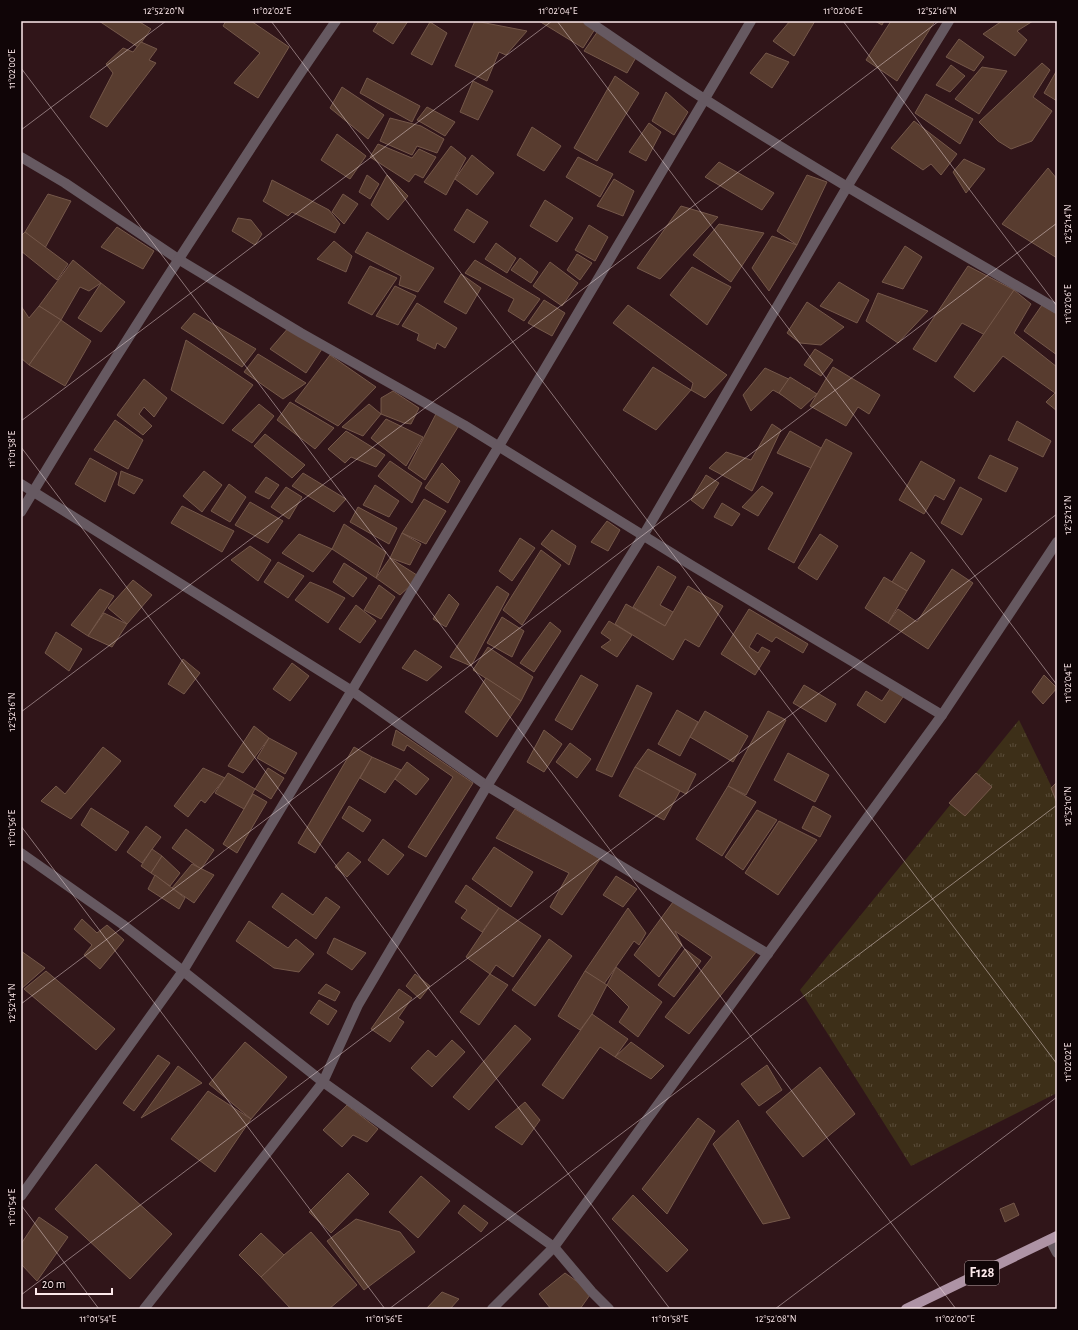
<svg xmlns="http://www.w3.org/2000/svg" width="1078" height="1330" font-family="'Alegreya Sans',sans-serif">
<defs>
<pattern id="park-tufts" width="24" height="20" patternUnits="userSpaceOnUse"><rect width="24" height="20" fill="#3d2f18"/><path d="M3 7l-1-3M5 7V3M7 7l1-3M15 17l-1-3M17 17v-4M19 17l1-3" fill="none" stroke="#5a4d3a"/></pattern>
</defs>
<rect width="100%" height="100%" fill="#301519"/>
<!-- park -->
<path fill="url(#park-tufts)" d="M1019 720 1057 798V1093L911 1166 800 990Z"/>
<!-- building -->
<g fill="#583c2f" stroke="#75584a">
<path d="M99 21H138L151 29 138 47Z"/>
<path d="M226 21H251L289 47 258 98 234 83 260 53 223 26Z"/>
<path d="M379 21H408L393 44 373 31Z"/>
<path d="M475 21 527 31 506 55 499 52 487 81 455 66Z"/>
<path d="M539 21H582L595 29 583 48Z"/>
<path d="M790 21H815L794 56 773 41Z"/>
<path d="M875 21H884L882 25Z"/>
<path d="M891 21H935L897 81 866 60Z"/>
<path d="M1002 21H1033L1017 31 1027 40 1015 56 983 34Z"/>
<path d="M430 22 447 33 432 65 411 54Z"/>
<path d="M598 31 638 54 627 73 584 51Z"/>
<path d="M959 39 984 57 974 71 946 57Z"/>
<path d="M141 42 157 49 149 60 156 63 107 127 90 117 113 73 106 64 123 48 133 52Z"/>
<path d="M766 53 789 62 772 88 750 73Z"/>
<path d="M1042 63 1050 70 1033 97 1052 111 1032 141 1011 149 998 141 979 122Z"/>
<path d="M951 65 965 76 950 92 936 85Z"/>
<path d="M982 67 1007 71 979 114 955 99Z"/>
<path d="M1057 70V101L1044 93Z"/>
<path d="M615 76 639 93 597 161 574 148Z"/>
<path d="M367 78 420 106 412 122 360 93Z"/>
<path d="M473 81 493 91 478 120 460 112Z"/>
<path d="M342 87 384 115 368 139 330 108Z"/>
<path d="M666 92 688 112 674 135 652 121Z"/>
<path d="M926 94 973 119 960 144 915 113Z"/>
<path d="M427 107 455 122 445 136 417 120Z"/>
<path d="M390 118 421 126 444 139 437 153 417 146 412 155 380 141Z"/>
<path d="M914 121 957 154 941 175 931 164 923 170 891 148Z"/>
<path d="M649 123 661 132 646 161 629 152Z"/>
<path d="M532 127 561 146 544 171 517 155Z"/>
<path d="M337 134 366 156 350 179 321 160Z"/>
<path d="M378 144 412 158 419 149 436 157 423 178 415 174 409 182 370 157Z"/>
<path d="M451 146 466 158 446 195 424 182Z"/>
<path d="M472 155 494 173 477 195 455 179Z"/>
<path d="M578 157 613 174 600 197 566 177Z"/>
<path d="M964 159 985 169 966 193 953 172Z"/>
<path d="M719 162 774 193 762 210 705 177Z"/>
<path d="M1048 168 1057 179V258L1002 224Z"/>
<path d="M367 175 379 184 370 199 359 192Z"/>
<path d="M387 175 408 196 388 220 371 205Z"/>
<path d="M807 175 827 182 797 245 777 231Z"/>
<path d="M614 179 634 191 623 216 597 206Z"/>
<path d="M272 180 329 210 340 224 335 233 292 212 288 216 263 201 267 194Z"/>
<path d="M48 194 71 201 45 248 25 232Z"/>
<path d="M343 194 358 204 344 224 332 212Z"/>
<path d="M545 200 573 218 557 242 530 226Z"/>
<path d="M681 206 718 217 660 279 637 268Z"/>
<path d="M467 209 488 222 474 243 454 230Z"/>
<path d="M238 218 251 220 262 234 255 245 232 231Z"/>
<path d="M719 224 764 233 731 282 693 255Z"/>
<path d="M589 225 608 237 595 261 575 250Z"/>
<path d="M117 227 154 251 143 269 101 247Z"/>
<path d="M25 232 68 264 57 280 21 251V236Z"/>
<path d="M367 232 434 268 418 292 399 285 401 276 355 252Z"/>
<path d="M772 236 797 245 769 291 752 268Z"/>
<path d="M334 241 352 256 346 272 317 259Z"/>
<path d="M496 243 516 258 507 273 485 259Z"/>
<path d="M905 246 922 257 903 289 882 282Z"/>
<path d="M577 254 592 263 580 280 567 270Z"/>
<path d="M520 258 538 272 531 283 511 270Z"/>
<path d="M73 260 101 283 89 291 80 287 61 320 39 306Z"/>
<path d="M475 260 540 299 524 321 508 311 514 299 465 273Z"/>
<path d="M550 262 578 283 562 306 533 286Z"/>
<path d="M370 266 397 278 372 315 348 303Z"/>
<path d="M968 266 1014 290 987 336 962 323 936 362 913 349Z"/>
<path d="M692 267 731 287 707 325 670 295Z"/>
<path d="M461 274 481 288 466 314 444 302Z"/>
<path d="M839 282 869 300 857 323 820 306Z"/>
<path d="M101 283 125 302 101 332 78 318Z"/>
<path d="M395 286 416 296 398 325 376 316Z"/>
<path d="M1014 290 1031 304 1014 333 1057 367V390L1055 393 1003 356 974 392 954 377Z"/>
<path d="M878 293 928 311 898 343 866 321Z"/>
<path d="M544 300 565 313 552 336 528 323Z"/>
<path d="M807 302 844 327 821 345 800 343 787 333Z"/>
<path d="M417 303 457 328 445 348 437 343 435 349 417 340 419 334 402 326Z"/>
<path d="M628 305 727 375 705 398 691 390 693 383 613 323Z"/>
<path d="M1042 305 1057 314V355L1024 331Z"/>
<path d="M21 306 29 318 39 306 61 320 29 365 21 358Z"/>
<path d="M194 313 256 349 242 367 181 328Z"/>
<path d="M61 320 91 341 65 386 29 365Z"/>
<path d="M290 326 324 346 306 373 270 349Z"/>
<path d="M186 340 253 385 223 424 171 390Z"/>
<path d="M815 349 833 360 821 376 804 365Z"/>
<path d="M258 354 306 383 283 399 244 372Z"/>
<path d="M330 355 376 387 338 426 295 401Z"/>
<path d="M653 367 691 390 656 430 623 410Z"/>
<path d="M833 367 880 395 869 414 858 407 846 426 810 406Z"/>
<path d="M765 368 810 389 802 406 773 390 751 411 743 395Z"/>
<path d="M790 377 817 394 801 409 779 393Z"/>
<path d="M144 379 167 398 154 417 144 407 139 414 152 426 143 435 117 415Z"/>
<path d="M393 391 419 408 411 424 404 423 381 414V398Z"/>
<path d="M1055 393 1057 394V411L1046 402Z"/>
<path d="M290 402 334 428 315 449 277 420Z"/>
<path d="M259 404 274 416 252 443 232 430Z"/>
<path d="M369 404 381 414 363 436 342 427Z"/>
<path d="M438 410 458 427 425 480 408 468Z"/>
<path d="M386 419 423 437 406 466 371 438Z"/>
<path d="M115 420 143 440 128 469 94 450Z"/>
<path d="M1017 421 1051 441 1043 457 1008 440Z"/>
<path d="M772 424 781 430 752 491 709 468 726 452 751 460Z"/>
<path d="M346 431 385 455 376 467 351 457 345 463 328 449Z"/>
<path d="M790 431 821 448 811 468 777 453Z"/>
<path d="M265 434 305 465 292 478 254 446Z"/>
<path d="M826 439 852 453 794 563 768 549Z"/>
<path d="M990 455 1018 468 1006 492 978 478Z"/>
<path d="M90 458 117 473 105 502 75 484Z"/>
<path d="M390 461 422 483 412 503 378 476Z"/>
<path d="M921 461 955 480 944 500 935 495 924 514 899 500Z"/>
<path d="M442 463 460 481 448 503 425 488Z"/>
<path d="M121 471 143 480 134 494 118 485Z"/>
<path d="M204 471 222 485 202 512 183 496Z"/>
<path d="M303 473 346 499 334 512 292 486Z"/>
<path d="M706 475 719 483 703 509 691 500Z"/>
<path d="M266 477 279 485 269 499 255 492Z"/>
<path d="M229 484 246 497 230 522 211 511Z"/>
<path d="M375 485 399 501 389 517 363 505Z"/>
<path d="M762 486 773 493 758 516 742 507Z"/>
<path d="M286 487 302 497 289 519 271 507Z"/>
<path d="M960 487 982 499 962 535 941 523Z"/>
<path d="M424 499 446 511 426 544 402 533Z"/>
<path d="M250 502 283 521 268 543 235 525Z"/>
<path d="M722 503 740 514 732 526 714 517Z"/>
<path d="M182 506 234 531 222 552 171 523Z"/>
<path d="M358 507 397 528 389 544 350 522Z"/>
<path d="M607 521 620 530 608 551 591 542Z"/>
<path d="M344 524 386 552 376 578 332 549Z"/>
<path d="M552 530 576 546 569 565 541 544Z"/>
<path d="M402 533 421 544 410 565 390 558Z"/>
<path d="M299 534 332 549 313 572 282 553Z"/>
<path d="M820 534 838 546 817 580 798 568Z"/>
<path d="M520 538 535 548 512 581 499 571Z"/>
<path d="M250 546 271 560 258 581 231 560Z"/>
<path d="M541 550 561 565 522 625 503 610Z"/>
<path d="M911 552 925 561 907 591 892 582Z"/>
<path d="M390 558 420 577 400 595 376 578Z"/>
<path d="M278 562 304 576 288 598 264 582Z"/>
<path d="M344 563 367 578 353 597 333 582Z"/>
<path d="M658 566 676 577 660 605 673 612 665 626 633 607Z"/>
<path d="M952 569 973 583 928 649 888 623 898 609 917 622Z"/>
<path d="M884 577 907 591 888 623 865 608Z"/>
<path d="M133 580 152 595 127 624 108 608Z"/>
<path d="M310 582 329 590 345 598 328 623 295 600Z"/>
<path d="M379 585 395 597 381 619 364 610Z"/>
<path d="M497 586 509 594 471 666 450 657Z"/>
<path d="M688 586 723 606 699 647 685 639 673 660 615 624 626 604 665 626Z"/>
<path d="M100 589 114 596 88 636 71 625Z"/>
<path d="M449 594 459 604 446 627 433 619Z"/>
<path d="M356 605 376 621 360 643 339 629Z"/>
<path d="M749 609 808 644 803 653 776 637 772 642 757 633 749 647 758 653 762 647 770 651 755 675 721 654Z"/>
<path d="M104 613 127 624 112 647 88 636Z"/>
<path d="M502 617 524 631 512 657 487 643Z"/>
<path d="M609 621 632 635 617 657 601 647 611 640 601 633Z"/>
<path d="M550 622 561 631 534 672 520 663Z"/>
<path d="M56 632 82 649 69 671 45 653Z"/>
<path d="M488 647 533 677 521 701 473 670Z"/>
<path d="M415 650 442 667 427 681 402 668Z"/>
<path d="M183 659 200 673 184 694 168 684Z"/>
<path d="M292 663 309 676 290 701 273 689Z"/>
<path d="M581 675 598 685 572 730 555 720Z"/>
<path d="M1044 675 1057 688 1043 704 1032 692Z"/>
<path d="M486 678 521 701 497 737 465 712Z"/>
<path d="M637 685 652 693 612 777 596 770Z"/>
<path d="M804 685 836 704 826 722 793 703Z"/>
<path d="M892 686 905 694 885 723 857 705 866 691 882 701Z"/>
<path d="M677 710 698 722 680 756 658 744Z"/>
<path d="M705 711 748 736 733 762 690 737Z"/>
<path d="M768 711 786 720 746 795 728 786Z"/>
<path d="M254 726 269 738 243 773 228 766Z"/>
<path d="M396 730 473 783 426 857 408 847 453 777 407 745 404 751 392 745Z"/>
<path d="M544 730 562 744 544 772 527 762Z"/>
<path d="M269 738 297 753 285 774 257 758Z"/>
<path d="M570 743 591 759 577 778 556 762Z"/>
<path d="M103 747 121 761 71 819 41 801 56 786 65 794Z"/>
<path d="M354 747 372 757 315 853 298 843Z"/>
<path d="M648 749 696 774 686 794 635 767Z"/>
<path d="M788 753 829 775 815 802 774 780Z"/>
<path d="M372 757 401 770 385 793 360 778Z"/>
<path d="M407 762 429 779 416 795 395 779Z"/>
<path d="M635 767 680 791 664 820 619 796Z"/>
<path d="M203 768 225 778 205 803 201 800 188 817 174 806Z"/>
<path d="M268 768 284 778 271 799 255 789Z"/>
<path d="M228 773 255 789 244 809 215 793Z"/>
<path d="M976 773 992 787 965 816 949 803Z"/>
<path d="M1057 782V803L1051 788Z"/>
<path d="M728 786 756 802 722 856 696 839Z"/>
<path d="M253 794 267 802 237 853 223 844Z"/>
<path d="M349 806 371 820 363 832 342 818Z"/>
<path d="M813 806 831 816 820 837 802 828Z"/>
<path d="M91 808 129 832 116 851 81 825Z"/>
<path d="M515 809 600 859 562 915 550 907 569 873 496 838Z"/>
<path d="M757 810 777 820 743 870 725 857Z"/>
<path d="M779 821 817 840 778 895 745 873Z"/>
<path d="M146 826 161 837 142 863 127 852Z"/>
<path d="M186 829 214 850 201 869 172 848Z"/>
<path d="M383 839 404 855 388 875 368 860Z"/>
<path d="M494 847 533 872 511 907 472 879Z"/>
<path d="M152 849 162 856 151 873 141 866Z"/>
<path d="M348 852 361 862 347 877 335 867Z"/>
<path d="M162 856 180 873 170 886 151 873Z"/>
<path d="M192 864 214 875 194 903 172 888Z"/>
<path d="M155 875 185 898 179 909 148 889Z"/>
<path d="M616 876 637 889 623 907 603 895Z"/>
<path d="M466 885 499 908 482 932 461 918 467 910 455 902Z"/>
<path d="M282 893 313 915 326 897 340 907 316 939 272 907Z"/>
<path d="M673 902 757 951 689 1034 665 1017 712 957 675 931 682 945 659 977 634 955Z"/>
<path d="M499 908 541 936 513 977 496 965 490 974 466 957Z"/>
<path d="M628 908 646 933 639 945 634 941 604 984 585 971Z"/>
<path d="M82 919 97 933 107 925 124 940 100 969 84 955 92 945 74 929Z"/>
<path d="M249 921 288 948 296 939 314 954 299 972 274 968 236 941Z"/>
<path d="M334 938 366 953 352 970 327 953Z"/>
<path d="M549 939 572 956 535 1006 512 990Z"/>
<path d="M685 949 701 961 674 997 658 985Z"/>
<path d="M21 951 45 968 21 989Z"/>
<path d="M616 967 662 1002 638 1037 619 1022 629 1007 607 985Z"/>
<path d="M46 971 115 1029 96 1050 24 989Z"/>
<path d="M585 971 607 985 592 1014 580 1030 558 1016Z"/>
<path d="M415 974 430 986 420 999 406 986Z"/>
<path d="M490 974 508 985 479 1025 460 1012Z"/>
<path d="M326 984 340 992 335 1001 318 993Z"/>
<path d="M399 989 412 998 398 1018 404 1022 390 1042 371 1029Z"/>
<path d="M319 1000 337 1011 328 1025 310 1013Z"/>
<path d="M592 1014 628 1039 615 1057 600 1047 563 1099 542 1085Z"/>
<path d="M515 1025 531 1039 469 1110 453 1097Z"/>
<path d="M452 1040 465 1052 432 1087 411 1068 428 1050 436 1057Z"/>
<path d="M245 1042 287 1077 251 1119 209 1084Z"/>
<path d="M631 1042 664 1066 651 1079 615 1057Z"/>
<path d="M158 1055 170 1063 134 1111 123 1103Z"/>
<path d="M767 1065 782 1090 759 1106 741 1084Z"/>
<path d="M178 1066 202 1083 141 1118Z"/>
<path d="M820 1067 855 1114 803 1157 766 1112Z"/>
<path d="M208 1091 251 1119 215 1172 171 1139Z"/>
<path d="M525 1102 540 1120 522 1145 495 1127Z"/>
<path d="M347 1105 378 1129 367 1142 353 1135 342 1147 323 1130Z"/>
<path d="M698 1118 715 1131 667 1214 642 1189Z"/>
<path d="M738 1120 790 1218 763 1224 713 1144Z"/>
<path d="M96 1164 172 1234 130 1279 55 1209Z"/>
<path d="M348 1173 369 1194 331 1233 309 1212Z"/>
<path d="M421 1176 450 1201 418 1238 389 1212Z"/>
<path d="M633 1195 688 1250 667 1272 612 1219Z"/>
<path d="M1014 1203 1019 1215 1005 1222 1000 1209Z"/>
<path d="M464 1205 488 1223 481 1232 458 1213Z"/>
<path d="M39 1217 68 1237 37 1281 21 1264V1244Z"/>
<path d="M356 1219 400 1232 415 1252 364 1290 327 1241Z"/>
<path d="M311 1232 357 1285 329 1309H291L261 1277 284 1255Z"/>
<path d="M261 1233 284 1255 261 1277 239 1255Z"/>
<path d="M565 1273 592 1292 580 1309H551L539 1294Z"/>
<path d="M442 1292 459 1299 450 1309H426Z"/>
</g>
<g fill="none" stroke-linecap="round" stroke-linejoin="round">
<!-- minor -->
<g stroke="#665961" stroke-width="10">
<path d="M21 157 65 183 178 259 301 333 464 425 691 565 942 715"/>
<path d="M21 484 352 691 487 786 768 954"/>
<path d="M21 512C83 408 148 306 214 205 254 143 294 81 336 21"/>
<path d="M21 853 122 924 183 971 323 1082 554 1247 592 1292 609 1309"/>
<path d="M21 1196 183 971 499 446 751 21"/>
<path d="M1050 1240 1057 1253"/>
<path d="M144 1309 323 1082 358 1005 487 786 643 536 847 187 949 21"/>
<path d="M492 1309 554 1247 942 715 1057 542"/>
</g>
<!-- tertiary -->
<path stroke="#665961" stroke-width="10" d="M588 21C627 47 666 75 706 100 821 173 939 241 1057 309"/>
<!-- primary -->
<path stroke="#ae93a5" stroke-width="10" d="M906 1309 1057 1236"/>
</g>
<!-- ticks -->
<path fill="none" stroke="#fde9eb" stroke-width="1" stroke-opacity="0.45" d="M271 21 1057 1064M557 21 1057 685M843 21 1057 306M21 68 956 1309M21 130 166 21M21 421 552 21M21 447 670 1309M21 712 939 21M21 826 385 1309M21 1004 1057 223M21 1205 99 1309M21 1295 1057 514M389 1309 1057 805M775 1309 1057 1097"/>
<g text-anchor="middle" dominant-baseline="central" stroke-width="3.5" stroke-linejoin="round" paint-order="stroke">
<!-- shield labels -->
<rect fill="#100507" stroke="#b6a5a7" stroke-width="1" x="965" y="1261" width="34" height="24" rx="3"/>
<g font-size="14" font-weight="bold" fill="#fde9eb">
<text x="982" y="1273">F128</text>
</g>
</g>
<!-- border -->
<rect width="1078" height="1330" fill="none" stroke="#100507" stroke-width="44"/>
<!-- scale -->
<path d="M36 1288v6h76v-6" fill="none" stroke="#fde9eb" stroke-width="2"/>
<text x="42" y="1288" font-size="12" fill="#fde9eb" stroke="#100507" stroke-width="3" paint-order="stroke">20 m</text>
<rect x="22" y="22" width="1034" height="1286" fill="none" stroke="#fde9eb" stroke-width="1.5"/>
<g font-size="10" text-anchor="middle" fill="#fde9eb">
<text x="164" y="14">12°52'20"N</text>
<text x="272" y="14">11°02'02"E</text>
<text x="558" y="14">11°02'04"E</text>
<text x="843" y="14">11°02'06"E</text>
<text x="937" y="14">12°52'16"N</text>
<text transform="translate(11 69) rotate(-90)" y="4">11°02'00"E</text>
<text transform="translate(1067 224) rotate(-90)" y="4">12°52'14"N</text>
<text transform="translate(1067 304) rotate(-90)" y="4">11°02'06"E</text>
<text transform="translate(11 449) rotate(-90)" y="4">11°01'58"E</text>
<text transform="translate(1067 515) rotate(-90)" y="4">12°52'12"N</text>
<text transform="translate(1067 683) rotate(-90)" y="4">11°02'04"E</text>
<text transform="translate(11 712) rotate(-90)" y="4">12°52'16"N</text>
<text transform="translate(1067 806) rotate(-90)" y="4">12°52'10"N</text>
<text transform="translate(11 828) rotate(-90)" y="4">11°01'56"E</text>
<text transform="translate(11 1003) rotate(-90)" y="4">12°52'14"N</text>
<text transform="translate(1067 1062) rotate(-90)" y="4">11°02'02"E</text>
<text transform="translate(11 1207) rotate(-90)" y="4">11°01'54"E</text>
<text x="98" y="1322">11°01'54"E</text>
<text x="384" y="1322">11°01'56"E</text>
<text x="670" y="1322">11°01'58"E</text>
<text x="776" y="1322">12°52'08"N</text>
<text x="955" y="1322">11°02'00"E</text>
</g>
</svg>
